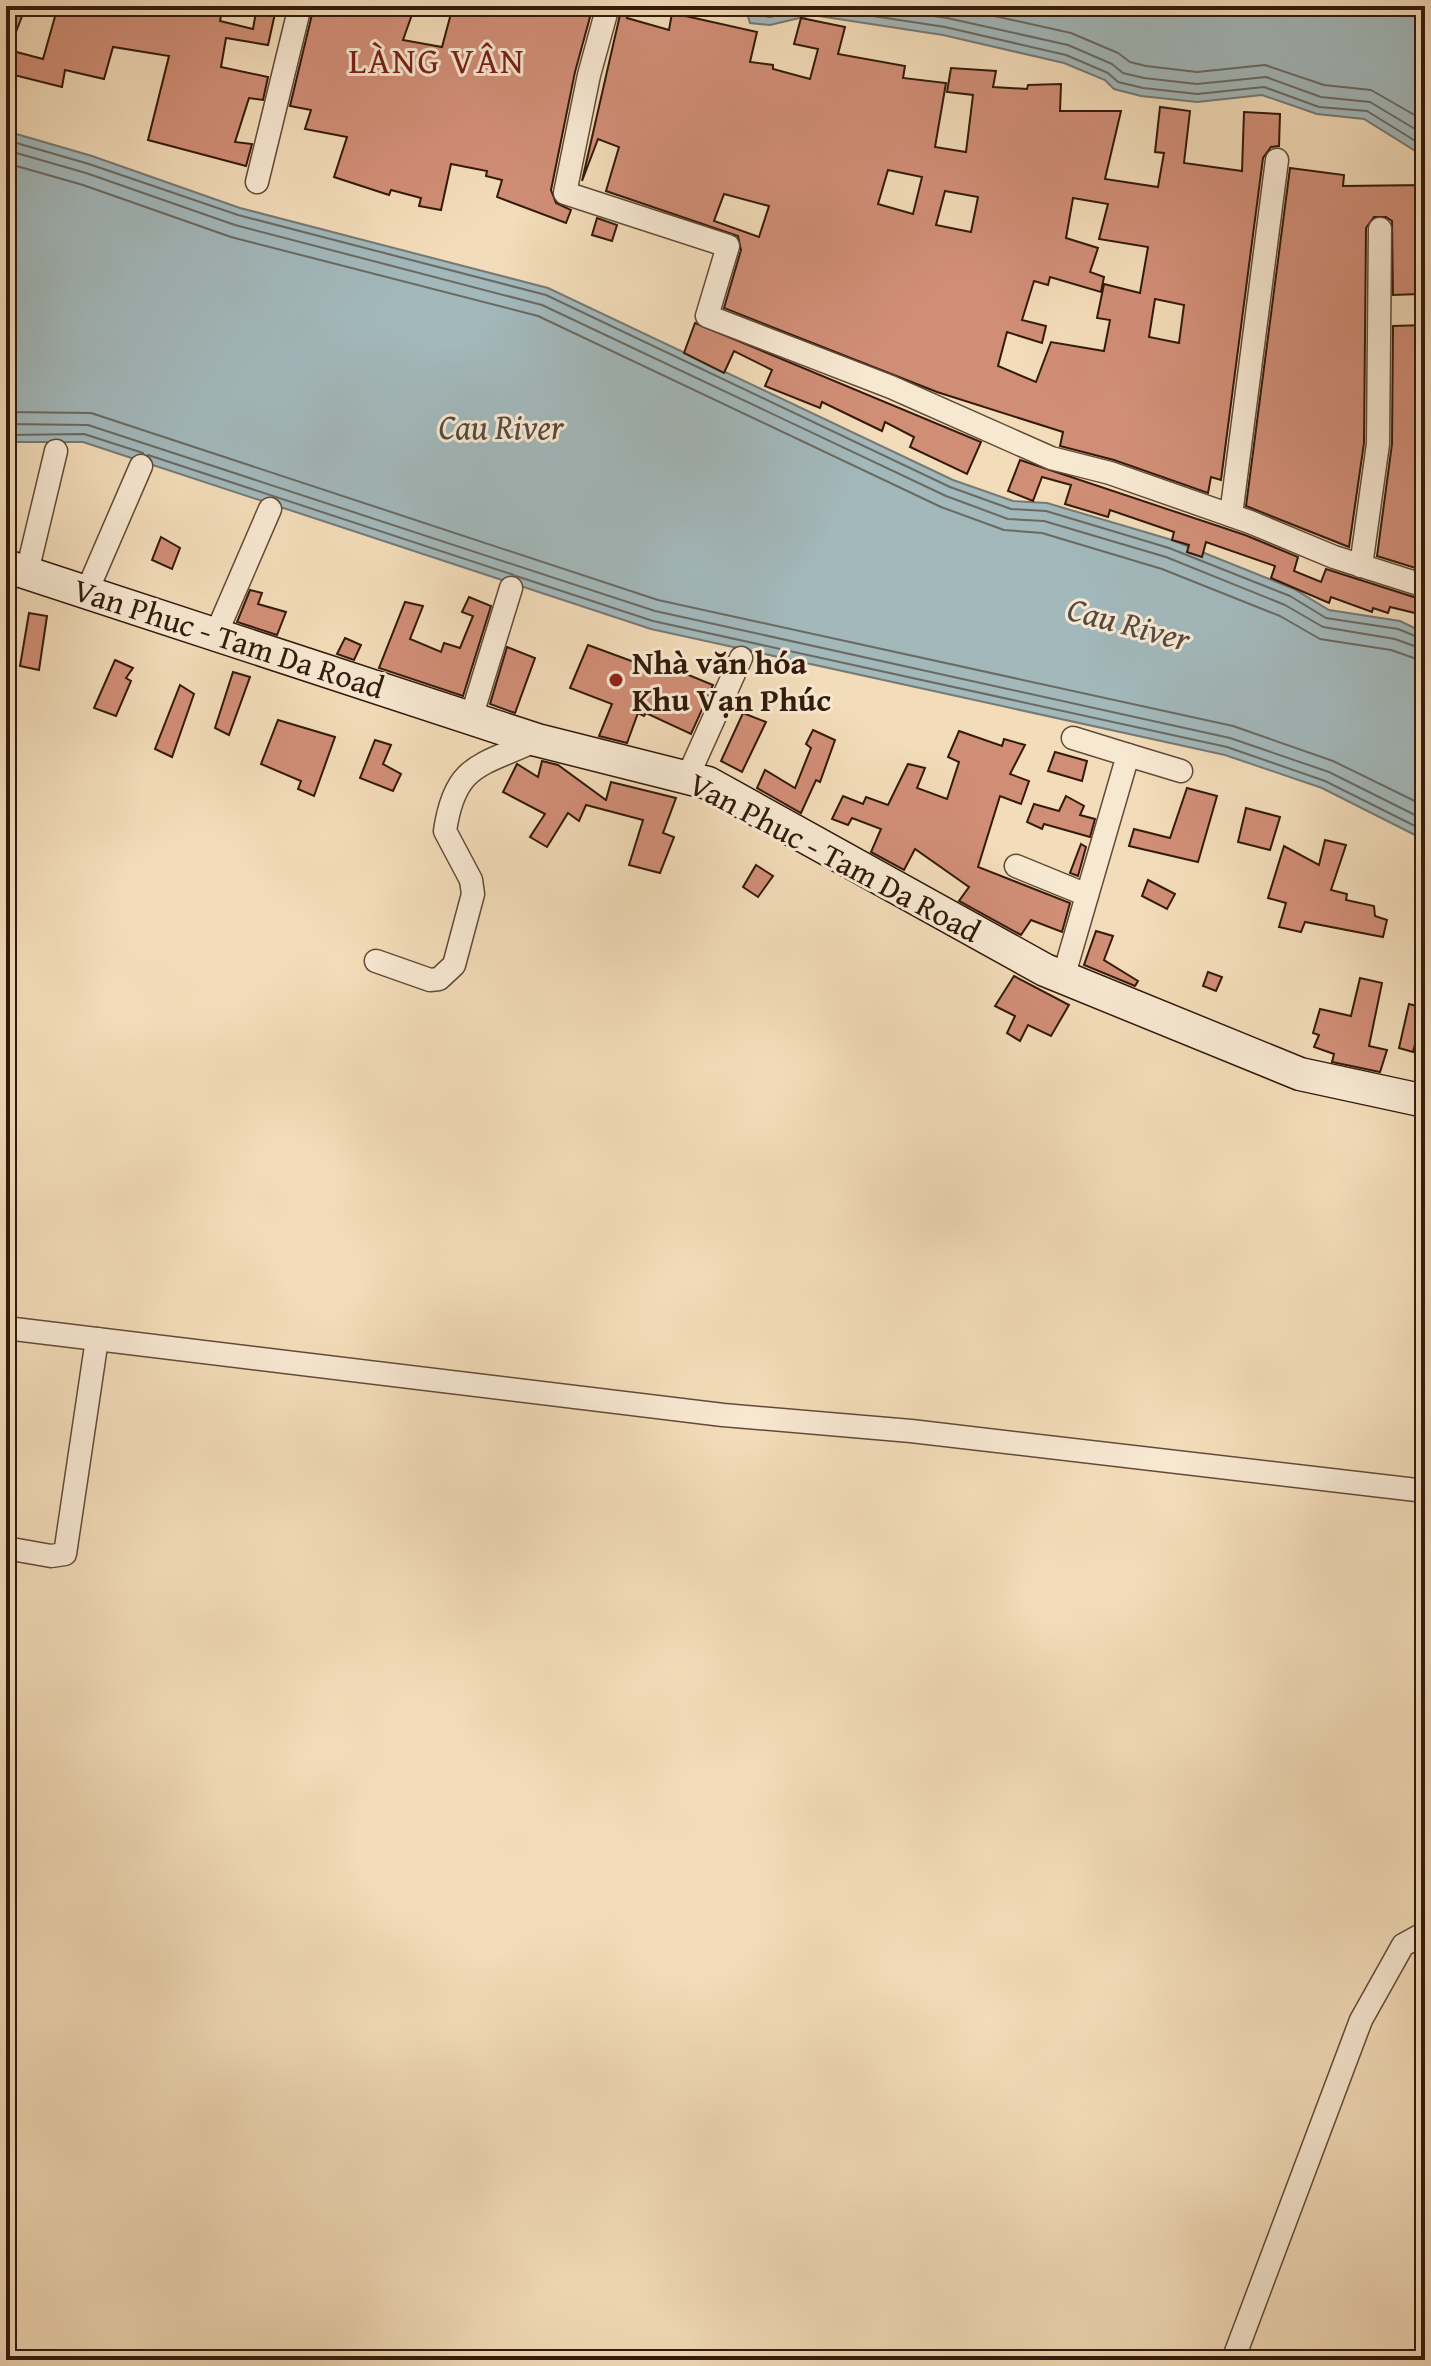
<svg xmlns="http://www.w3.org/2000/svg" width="1431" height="2366" font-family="'Gentium Book Plus',serif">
<rect width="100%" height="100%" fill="#f3dcb9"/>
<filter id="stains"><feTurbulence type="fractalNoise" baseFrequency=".0025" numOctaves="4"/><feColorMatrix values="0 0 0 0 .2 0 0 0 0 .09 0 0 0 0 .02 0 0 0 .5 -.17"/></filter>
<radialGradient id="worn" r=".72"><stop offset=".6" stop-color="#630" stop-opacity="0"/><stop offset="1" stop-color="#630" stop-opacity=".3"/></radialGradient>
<!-- water -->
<g fill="#a2b8bb" stroke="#767974" stroke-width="2">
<path d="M745 6H1425V157L1364 119 1317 114 1262 95 1197 102 1141 96 1114 89 1105 80 1064 63 943 35 812 15 770 25 750 23Z"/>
<path d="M6 131 92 156 240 208 548 288 953 480 1013 501 1047 503 1172 540 1294 589 1329 610 1400 621 1425 633V840L1322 788 1225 755 651 629 83 442H6Z"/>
</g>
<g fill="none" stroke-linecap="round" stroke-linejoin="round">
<!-- shore -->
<g stroke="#6a6962" stroke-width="2">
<path d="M753 6 757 15 770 17 814 7 945 27 1066 55 1108 73 1118 82 1143 88 1197 94 1264 87 1319 107 1367 111 1425 147"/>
<path d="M868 6 947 18 1068 45 1112 64 1123 73 1144 78 1197 84 1266 77 1321 97 1370 102 1425 135"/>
<path d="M949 6 1071 33 1118 53 1130 62 1146 66 1197 72 1265 65 1324 85 1371 90 1425 121"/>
<path d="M6 140 89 164 238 215 546 295 950 487 1011 509 1046 511 1169 548 1290 596 1326 618 1398 629 1425 640"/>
<path d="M6 150 86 173 235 225 542 305 946 496 1008 519 1044 521 1166 557 1285 605 1323 627 1395 639 1425 650"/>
<path d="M6 163 83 185 231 237 538 316 941 507 1004 530 1042 533 1162 569 1280 616 1320 639 1391 650 1425 662"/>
<path d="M6 412 91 413 658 600 1233 726 1333 761 1425 806"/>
<path d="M6 424 88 425 655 611 1230 738 1329 772 1425 820"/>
<path d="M6 435 84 434 143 453"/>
<path d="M148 455 514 575"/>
<path d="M516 576 653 621 1227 747 1325 781 1425 831"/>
</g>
</g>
<!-- building -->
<g fill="#d18e77" stroke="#331a0a" stroke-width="2" fill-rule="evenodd">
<path d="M6 6H26L9 50 43 59 58 6H223L220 21 253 29 257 6 276 9 268 45 226 38 221 67 268 77 263 100 249 98 235 142 252 144 246 166 148 140 169 56 113 47 104 79 65 70 62 87 6 73Z"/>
<path d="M314 6H415L403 40 442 47 453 6H593L575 72 551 190 556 203 571 210 566 223 497 197 502 180 486 176 487 171 451 164 441 210 419 206 421 198 391 190 389 195 334 177 347 137 305 129 311 110 290 106Z"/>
<path d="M622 6H632L627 18 669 30 672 13 757 32 750 62 773 65V69L810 79 818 49 794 44 801 18 845 27 838 54 905 66 903 78 946 83 935 147 966 152 973 95 947 92 951 68 996 71 993 87 1027 89 1028 85 1061 84 1060 111H1121L1105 179 1158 187 1164 153 1155 152 1160 107 1190 111 1184 163 1242 171 1244 112 1280 114 1279 146 1271 147 1263 158 1221 480 1211 477 1208 493 1114 460 1060 446 1063 432 937 392 724 308 741 250 738 236 606 191 619 147 598 139 582 181ZM888 170 922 177 913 214 878 204ZM945 191 978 197 971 232 936 225ZM724 194 769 206 759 237 714 221ZM1073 198 1108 204 1099 239 1148 247 1140 293 1104 284 1097 318 1110 320 1104 351 1051 342 1036 382 998 366 1007 332 1042 343 1046 326 1022 320 1034 281 1048 285 1050 277 1101 292 1104 277 1090 272 1098 248 1066 238ZM1155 299 1184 305 1179 343 1149 337Z"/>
<path d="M1290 168 1344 175 1343 186 1425 185V219H1420V294L1393 295 1392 221 1386 217H1374L1366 228 1364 443 1349 547 1246 506Z"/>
<path d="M597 218 617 225 612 241 592 235Z"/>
<path d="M695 323 981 442 967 474 910 447 914 437 885 422 882 431 822 402 820 408 765 386 772 370 734 351 724 373 684 353Z"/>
<path d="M1425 325V571L1377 556 1392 444 1393 326Z"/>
<path d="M1020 460 1245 535 1298 557 1294 571 1321 582 1326 569 1423 600 1419 614 1390 607 1388 613 1373 608 1372 612 1331 597 1329 603 1271 578 1275 566 1206 542 1202 557 1187 552 1189 545 1172 540 1174 532 1110 510 1108 517 1065 504 1071 485 1042 477 1033 501 1008 491Z"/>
<path d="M161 537 180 548 172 569 152 560Z"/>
<path d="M250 590 262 593 258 604 286 612 277 635 237 622Z"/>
<path d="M469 597 491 606 463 696 379 668 405 602 423 606 410 639 441 652 444 643 460 648 473 616 462 612Z"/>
<path d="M29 613 47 616 39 670 20 666Z"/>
<path d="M345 638 361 645 354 660 337 654Z"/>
<path d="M588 645 664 673 667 666 713 685 691 734 646 713 644 716 638 713 627 743 599 736 612 704 570 688Z"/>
<path d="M507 647 535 658 515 713 490 704Z"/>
<path d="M115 660 133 668 126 678 131 681 116 716 94 708Z"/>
<path d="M233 672 250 677 229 735 215 728Z"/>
<path d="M180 685 194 694 172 757 155 749Z"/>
<path d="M743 713 766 722 742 772 721 761Z"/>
<path d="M278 720 335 737 314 796 298 789 301 781 261 764Z"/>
<path d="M813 730 835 740 820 782 816 780 801 813 757 788 765 770 795 788 811 748 806 744Z"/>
<path d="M959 731 1002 746 1004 739 1025 745 1010 774 1029 781 1021 804 1000 796 978 867 1070 903 1062 932 1031 920 1021 935 959 901 969 887 915 849 904 870 871 852 881 829 852 818 848 825 832 819 843 796 863 804 866 797 888 805 908 764 925 768 917 788 947 799 959 762 948 757Z"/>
<path d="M375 740 391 745 383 764 401 774 393 791 360 778Z"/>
<path d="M1055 752 1087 761 1082 781 1048 771Z"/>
<path d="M542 761 558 765 606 800 611 782 676 798 663 833 674 837 660 873 629 865 643 820 586 805 579 821 568 813 547 847 530 837 545 814 503 792 517 764 538 777Z"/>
<path d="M1187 788 1217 796 1198 862 1129 846 1134 829 1170 838Z"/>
<path d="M1066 796 1084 806 1080 815 1095 819 1090 837 1044 824 1042 829 1027 822 1034 804 1059 811Z"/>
<path d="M1246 808 1280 817 1270 850 1238 842Z"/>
<path d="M1325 840 1346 845 1331 890 1347 894 1346 900 1374 906 1375 916 1387 920 1383 937 1305 922 1301 932 1279 927 1286 903 1268 898 1284 846 1319 865Z"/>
<path d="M1081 844 1086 847 1078 876 1070 873Z"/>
<path d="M756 865 773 876 758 897 743 887Z"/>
<path d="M1148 880 1175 894 1167 909 1142 896Z"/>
<path d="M1096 931 1113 936 1104 960 1138 981 1135 986 1084 965Z"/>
<path d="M1208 972 1222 977 1216 991 1203 986Z"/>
<path d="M1014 976 1069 1005 1051 1036 1028 1025 1020 1041 1007 1033 1015 1016 995 1006Z"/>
<path d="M1360 978 1382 983 1369 1046 1387 1050 1380 1072 1332 1062 1334 1054 1314 1047 1319 1035 1313 1033 1320 1009 1351 1016Z"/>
<path d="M1409 1004 1425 1008 1413 1052 1399 1048Z"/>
</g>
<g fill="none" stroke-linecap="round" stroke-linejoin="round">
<!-- street casing -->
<g stroke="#634a36" stroke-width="25">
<g id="street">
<path d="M608 6 589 75 565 193 728 246 707 316 891 387 1051 458 1110 473 1250 522 1334 557 1425 586"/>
<path d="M257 182 300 6"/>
<path d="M1231 515 1277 160"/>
<path d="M1361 566 1378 444 1380 229"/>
<path d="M27 572 56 451"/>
<path d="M87 591 141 466"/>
<path d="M216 634 270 509"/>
<path d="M471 718 511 588"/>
<path d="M1128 755 1181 771"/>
<path d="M688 776 741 658"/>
<path d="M1016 866 1087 895"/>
<path d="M376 961 430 980 439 979 454 965 473 894 471 880 445 831C455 763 481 766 537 740"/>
<path d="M1063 978 1128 755 1073 738"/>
<path d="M6 1328 723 1415 911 1431 1425 1491"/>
<path d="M6 1548 51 1556 65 1554 97 1339"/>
<path d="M1233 2360 1361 2020 1403 1945 1425 1933"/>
</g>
</g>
<!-- secondary casing -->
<g stroke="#331a0a" stroke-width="35">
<path id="secondary" d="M6 566 537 740 708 783 1045 970 1300 1074 1425 1101"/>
</g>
<!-- street -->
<use href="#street" stroke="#f7e8d2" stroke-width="22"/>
<!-- secondary -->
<use href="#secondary" stroke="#f7e8d2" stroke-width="32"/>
</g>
<!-- markers -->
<circle fill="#8f2418" stroke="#f7e8d2" stroke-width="3" cx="616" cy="680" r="8"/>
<g text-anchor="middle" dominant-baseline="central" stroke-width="6" stroke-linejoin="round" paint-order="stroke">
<!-- street labels -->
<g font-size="32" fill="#331a0a" stroke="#f7e8d2">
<text transform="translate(229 638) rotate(18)">Van Phuc - Tam Da Road</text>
<text transform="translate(835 857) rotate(28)">Van Phuc - Tam Da Road</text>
</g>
<!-- poi labels -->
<g font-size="32" font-weight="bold" fill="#331a0a" stroke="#f7e8d2" text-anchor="start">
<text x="632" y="662">Nhà văn hóa<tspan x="632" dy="37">Khu Vạn Phúc</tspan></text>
</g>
<!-- water labels -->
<g font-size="34" font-style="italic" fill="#54493f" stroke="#f7e8d2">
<text x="501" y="426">Cau River</text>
<text transform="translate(1129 623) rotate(15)">Cau River</text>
</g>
<!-- quarter labels -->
<g font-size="36" letter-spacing="2" fill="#7a1f14" stroke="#f7e8d2">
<text x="437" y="59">LÀNG VÂN</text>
</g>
</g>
<!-- margin -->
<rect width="1431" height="2366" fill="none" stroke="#f3dcb9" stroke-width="32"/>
<rect x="8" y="8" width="1415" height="2350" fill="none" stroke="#331a0a" stroke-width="4"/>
<rect x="16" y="16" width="1399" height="2334" fill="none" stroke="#331a0a" stroke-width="2"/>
<rect width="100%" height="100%" filter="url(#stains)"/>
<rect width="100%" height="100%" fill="url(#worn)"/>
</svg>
